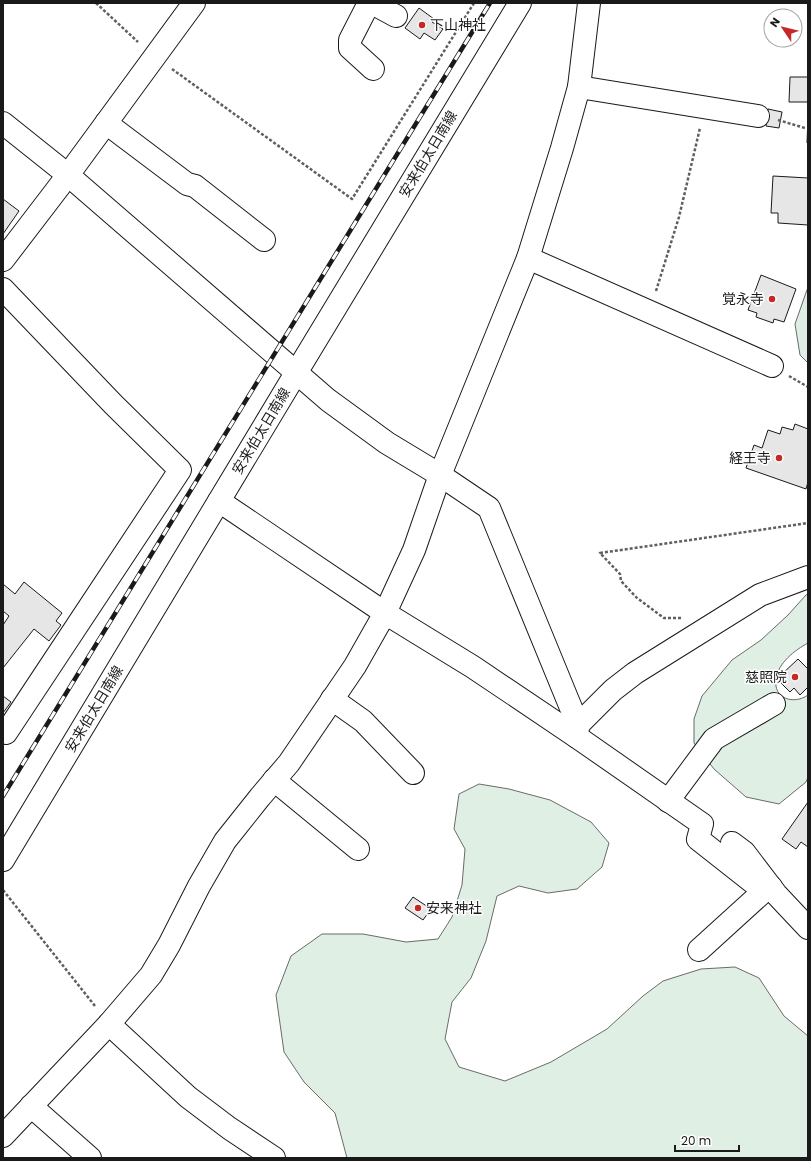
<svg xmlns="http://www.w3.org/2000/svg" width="811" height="1161" font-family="Poppins,'Noto Sans JP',sans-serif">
<rect width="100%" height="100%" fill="#fff"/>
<!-- green -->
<g fill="#e0efe3" stroke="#6a6a6a">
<path d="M808 287V363L800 355 795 324Z"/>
<path d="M808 594V643C795 650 778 663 776 679 773 699 794 705 808 695V777L806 782 779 804 746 797 714 769 694 743V719L702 696 732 660 761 640 788 615 806 595Z"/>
<path d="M479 784 509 789 550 800 591 822 609 843 602 867 577 889 548 893 519 886 497 896 486 941 471 978 452 1002 445 1039 459 1067 505 1081 551 1062 607 1029 643 996 663 981 701 969 735 967 759 978 784 1016 808 1036V1158H347L335 1113 304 1082 284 1052 276 995 291 956 322 934H363L406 942 438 939 452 917 462 885 465 849 454 829 459 794Z"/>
</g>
<!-- building -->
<g fill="#e6e6e6" stroke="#1a1a1a">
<path d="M419 8 434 19 432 22 443 29 435 40 424 33 420 39 405 28Z"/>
<path d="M790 77H808V102H789Z"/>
<path d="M768 109 782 112 779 128 766 126Z"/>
<path d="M808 117V143H807Z"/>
<path d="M773 176 808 178V225L778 223V213H771Z"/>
<path d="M3 199 19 211 3 234Z"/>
<path d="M761 275 796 289 784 322 774 319 773 323 756 317 757 313 748 310Z"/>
<path d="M795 424 808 429V482L806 489 746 468 754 445 762 448 768 430 780 434 782 427 793 430Z"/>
<path d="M24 582 62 613 56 621 61 625 49 641 34 629 3 668V625L9 616 3 611V584L15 594Z"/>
<path d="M798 659 808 669V687L800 695 794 688 790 692 781 683 785 679 781 675Z"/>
<path d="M3 696 11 702 3 713Z"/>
<path d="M808 802V847L801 842 796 849 782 839Z"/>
<path d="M413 897 431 909 423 920 405 908Z"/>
</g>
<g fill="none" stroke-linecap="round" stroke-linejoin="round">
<!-- minor casing -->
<g stroke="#1a1a1a" stroke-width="24">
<g id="minor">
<path d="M369 3 350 40V48L373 69"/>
<path d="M372 3 396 16"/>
<path d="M579 87 758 116"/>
<path d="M3 123 68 175 328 400 387 443 440 475 489 508 578 725 577 737"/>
<path d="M106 123 187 184 195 186 264 240"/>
<path d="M528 258 772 366"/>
<path d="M3 260 68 175 194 3"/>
<path d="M3 289 113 404 180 470 6 733 3 731"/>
<path d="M219 501 385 613 473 667 577 737 702 824 698 839 764 891"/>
<path d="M332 699 363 721 413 773"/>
<path d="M578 725 613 690 635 673 760 595 808 577"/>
<path d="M274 780 358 849"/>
<path d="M668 801 714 739 774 704"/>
<path d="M732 843 744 852 776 894 808 928"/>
<path d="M699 950 764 891 771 887"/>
<path d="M109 1024 188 1097 229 1128 274 1158"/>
<path d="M31 1106 90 1158"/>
<path d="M3 1136 109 1024 151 975 169 945 199 886 225 841 260 797 289 763 355 666 385 613 414 550 440 475 528 258 562 148 579 87 589 3"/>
</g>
</g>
<!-- major casing -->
<g stroke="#1a1a1a" stroke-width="24">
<path id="major" d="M3 860 296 373 520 3"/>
</g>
<!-- path -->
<g stroke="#5f5f5f" stroke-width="2.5" stroke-dasharray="3 2" stroke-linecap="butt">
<path d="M96 3 138 42"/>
<path d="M172 69 352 199 474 3"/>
<path d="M778 120 805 128"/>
<path d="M656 291 679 217 700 128"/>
<path d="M789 376 808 387"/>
<path d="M681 618H664L637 598 621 581 620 574 600 553 808 523"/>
<path d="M3 890 95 1006"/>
</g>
<!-- minor -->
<use href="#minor" stroke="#fff" stroke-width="22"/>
<!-- major -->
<use href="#major" stroke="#fff" stroke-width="22"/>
<!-- rail casing -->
<g stroke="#1a1a1a" stroke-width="4.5">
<path id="rail" d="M3 796 490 3"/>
</g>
<!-- rail -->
<use href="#rail" stroke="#fff" stroke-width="3" stroke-dasharray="9" stroke-linecap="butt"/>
</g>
<!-- markers -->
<g fill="#c62828" stroke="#fff" stroke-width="1.5">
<circle cx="422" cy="25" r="4"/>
<circle cx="772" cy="299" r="4"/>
<circle cx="779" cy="458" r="4"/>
<circle cx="795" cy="677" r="4"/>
<circle cx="418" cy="908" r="4"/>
</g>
<g text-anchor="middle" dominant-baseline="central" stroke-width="3" stroke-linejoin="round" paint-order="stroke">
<!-- poi labels -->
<g font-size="14" fill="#1a1a1a" stroke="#fff" text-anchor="end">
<text x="430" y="25" text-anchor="start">下山神社</text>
<text x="764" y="299">覚永寺</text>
<text x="771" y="458">経王寺</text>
<text x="787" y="677">慈照院</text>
<text x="426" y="908" text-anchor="start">安来神社</text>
</g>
<!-- street labels -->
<g font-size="14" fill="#1a1a1a" stroke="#fff">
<text transform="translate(428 154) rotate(-59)">安来伯太日南線</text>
<text transform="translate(261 431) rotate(-59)">安来伯太日南線</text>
<text transform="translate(94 709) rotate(-59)">安来伯太日南線</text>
</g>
</g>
<!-- border -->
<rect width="811" height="1161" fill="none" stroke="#1a1a1a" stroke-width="8"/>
<!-- north arrow -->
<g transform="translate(783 28) rotate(305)"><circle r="19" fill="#ffffff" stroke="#a3a3a3"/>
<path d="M0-3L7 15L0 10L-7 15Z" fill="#c62828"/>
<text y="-6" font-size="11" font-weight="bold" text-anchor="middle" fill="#1a1a1a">N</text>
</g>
<!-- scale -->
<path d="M675 1145v6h64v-6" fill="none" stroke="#1a1a1a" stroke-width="2"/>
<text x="681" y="1145" font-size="12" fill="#1a1a1a" stroke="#ffffff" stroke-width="3" paint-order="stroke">20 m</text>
</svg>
